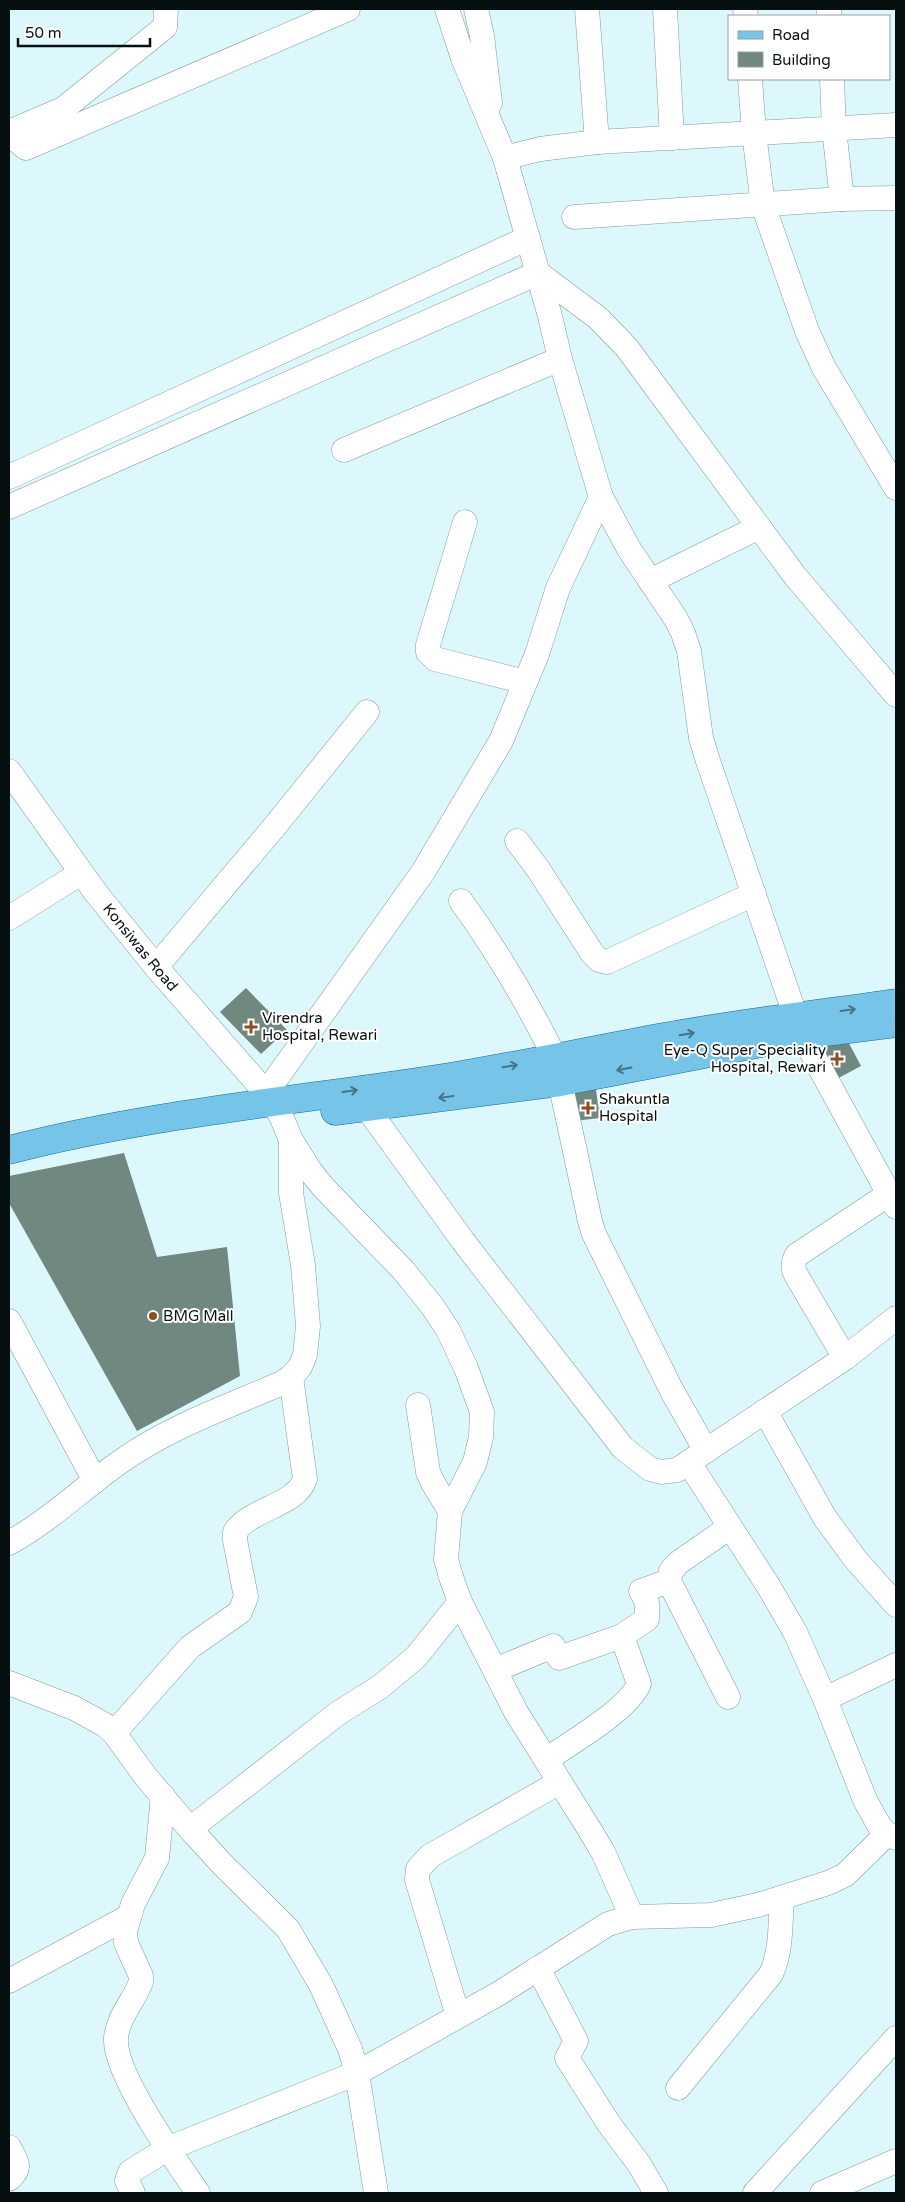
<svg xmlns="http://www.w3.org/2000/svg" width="905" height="2202" font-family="'Varela Round',sans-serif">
<rect width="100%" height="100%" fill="#ddf8fc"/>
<!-- building -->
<g fill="#718881">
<path d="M246 988 287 1030 261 1054 220 1012Z"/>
<path d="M844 1034 861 1066 833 1081 815 1050Z"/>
<path d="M595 1083 600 1118 574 1121 570 1086Z"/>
<path d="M124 1153 157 1257 227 1247 240 1376 137 1431 9 1203V1176Z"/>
</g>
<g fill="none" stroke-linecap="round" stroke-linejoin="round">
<!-- minor casing -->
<g stroke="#819a9e" stroke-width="25">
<g id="minor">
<path d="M447 9 463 58 505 158 550 316 560 359 601 497 629 549 676 619 683 633 689 651 701 738 708 761 802 1035 896 1207"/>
<path d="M476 9 482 36 490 103"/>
<path d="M587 9 597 142"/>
<path d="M665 9 672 138"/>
<path d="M745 9 746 16"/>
<path d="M829 9V16"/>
<path d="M750 79 754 133 763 205 807 331 824 368 896 488"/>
<path d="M832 79 834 129 842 199"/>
<path d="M9 132 63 109 165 27 166 9"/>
<path d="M9 134 26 148 348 9"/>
<path d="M505 158 540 149 597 142 896 125"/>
<path d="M574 217 842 199 896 198"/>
<path d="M344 450 560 359"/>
<path d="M9 477 528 238"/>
<path d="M9 507 538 273 598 318 627 348 795 576 896 695"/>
<path d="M465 522 428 645V652L435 659 525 682"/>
<path d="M650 581 759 527"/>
<path id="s1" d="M9 771 96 893 156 967 266 1093 281 1116 291 1140 311 1172 324 1188 403 1270 433 1307 448 1330 466 1368 482 1412 481 1437 475 1462 450 1511 446 1559 451 1577 460 1602 516 1712 588 1827 603 1852 632 1917"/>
<path d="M517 841 538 869 592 953 599 960 607 962 754 894"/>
<path d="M461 901C497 951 528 1003 555 1058"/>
<path d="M9 918 81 873"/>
<path d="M156 967 275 826 367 712"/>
<path d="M560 1082 590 1221 594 1234 672 1391 706 1451"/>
<path d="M266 1093 423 872 501 741 537 654 558 588 601 497"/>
<path d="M367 1108 463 1241 623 1448 650 1469 661 1472 677 1470 845 1358 896 1318"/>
<path d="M9 1321 95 1481"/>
<path d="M845 1358 796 1275C792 1267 793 1262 797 1255L889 1194"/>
<path d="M418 1405 428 1472 433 1483 450 1511"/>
<path d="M765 1411 825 1518 856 1560 896 1605"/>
<path d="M689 1463 769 1587 795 1632 825 1699 865 1800 880 1827 887 1834 896 1838"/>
<path d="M9 1543C49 1521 83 1488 120 1462 169 1427 227 1407 282 1383L291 1377 300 1367 305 1355 308 1326 303 1265 291 1193V1140"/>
<path d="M495 1670 553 1646 559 1658 622 1636"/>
<path d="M9 1683 74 1708 105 1725 114 1733 146 1777 190 1829 222 1864 288 1929 321 1985 350 2049 357 2073 376 2193"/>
<path d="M728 1697 669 1581 671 1571 678 1563 730 1527"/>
<path d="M825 1699 896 1665"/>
<path d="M114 1733 190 1647 240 1612 246 1597 235 1540V1532C251 1508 296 1506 305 1479L291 1377"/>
<path d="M546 1760C571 1742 627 1711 639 1684L622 1636 647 1619V1603L641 1591 669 1581"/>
<path d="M163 1796 157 1858 133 1904 125 1931 126 1943 141 1976V1982C134 2001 118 2016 116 2038 113 2072 177 2163 198 2193"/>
<path d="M190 1829 337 1714 380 1687 416 1657 460 1602"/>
<path d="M538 1968 576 2041 567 2058 609 2124 639 2164 656 2193"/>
<path d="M9 1981 128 1917"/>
<path d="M458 2016 417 1880 418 1869 430 1856 560 1782"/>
<path d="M678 2088 771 1974C782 1950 780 1923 782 1898"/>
<path d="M9 2147C16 2161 23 2167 9 2179"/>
<path d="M133 2193 127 2181 130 2172 167 2149 357 2073 498 1994 608 1924 632 1917 711 1915 758 1905 828 1883 845 1875 887 1834"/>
<path d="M755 2193 896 2038"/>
<path d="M822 2193 896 2161"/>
</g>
</g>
<!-- major casing -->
<g stroke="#136b93" stroke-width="29">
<g id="major">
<path d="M335 1111 560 1082 802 1035 896 1023"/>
<path d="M9 1150C152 1113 304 1100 450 1077 522 1065 593 1050 664 1037 741 1023 819 1014 896 1003"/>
</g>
</g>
<!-- minor -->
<use href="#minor" stroke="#fff" stroke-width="24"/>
<!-- major -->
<use href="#major" stroke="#76c4e8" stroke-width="28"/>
</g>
<!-- one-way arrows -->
<defs><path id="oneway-shaft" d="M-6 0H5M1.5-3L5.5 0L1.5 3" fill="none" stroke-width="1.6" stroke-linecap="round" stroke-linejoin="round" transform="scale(1.25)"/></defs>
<g stroke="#447387">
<use href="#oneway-shaft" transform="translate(848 1010) rotate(-8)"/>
<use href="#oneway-shaft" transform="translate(687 1034) rotate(-9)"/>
<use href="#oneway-shaft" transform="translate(510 1066) rotate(-10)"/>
<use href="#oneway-shaft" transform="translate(624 1069) rotate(169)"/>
<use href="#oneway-shaft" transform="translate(350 1091) rotate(-8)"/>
<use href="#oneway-shaft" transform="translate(446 1097) rotate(172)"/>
</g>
<!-- markers -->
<g fill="#904e1c" stroke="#fff" stroke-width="2">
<path d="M248.5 1019.5h5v5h5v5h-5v5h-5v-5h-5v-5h5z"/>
<path d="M834.5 1051.5h5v5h5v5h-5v5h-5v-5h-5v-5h5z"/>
<path d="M585.5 1100.5h5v5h5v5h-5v5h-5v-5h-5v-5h5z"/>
<circle cx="153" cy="1316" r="5"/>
</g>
<g text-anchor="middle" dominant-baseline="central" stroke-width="4" stroke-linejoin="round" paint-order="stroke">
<!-- street labels -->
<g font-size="15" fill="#071011" stroke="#fff">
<text stroke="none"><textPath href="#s1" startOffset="220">Konsiwas Road</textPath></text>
</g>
<!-- poi labels -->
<g font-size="15" fill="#071011" stroke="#fff" text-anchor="start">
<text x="262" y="1018">Virendra<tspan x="262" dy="17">Hospital, Rewari</tspan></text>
<text x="826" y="1050" text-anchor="end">Eye-Q Super Speciality<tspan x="826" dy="17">Hospital, Rewari</tspan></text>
<text x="599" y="1099">Shakuntla<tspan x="599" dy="17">Hospital</tspan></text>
<text x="163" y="1316">BMG Mall</text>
</g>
</g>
<!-- border -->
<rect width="905" height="2202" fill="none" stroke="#071011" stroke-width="20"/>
<!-- legend -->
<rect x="728" y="15" width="162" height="65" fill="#ffffff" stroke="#9c9fa0"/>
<rect x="738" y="31" width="25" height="8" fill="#76c4e8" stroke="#9c9fa0"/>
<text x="772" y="40" font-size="15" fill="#071011">Road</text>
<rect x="738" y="52" width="25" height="15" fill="#718881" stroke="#9c9fa0"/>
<text x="772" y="65" font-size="15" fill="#071011">Building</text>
<!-- scale -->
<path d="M18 38v8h132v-8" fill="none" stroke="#071011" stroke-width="2.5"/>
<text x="25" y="38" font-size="15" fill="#071011" stroke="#ffffff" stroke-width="4" paint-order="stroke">50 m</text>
</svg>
